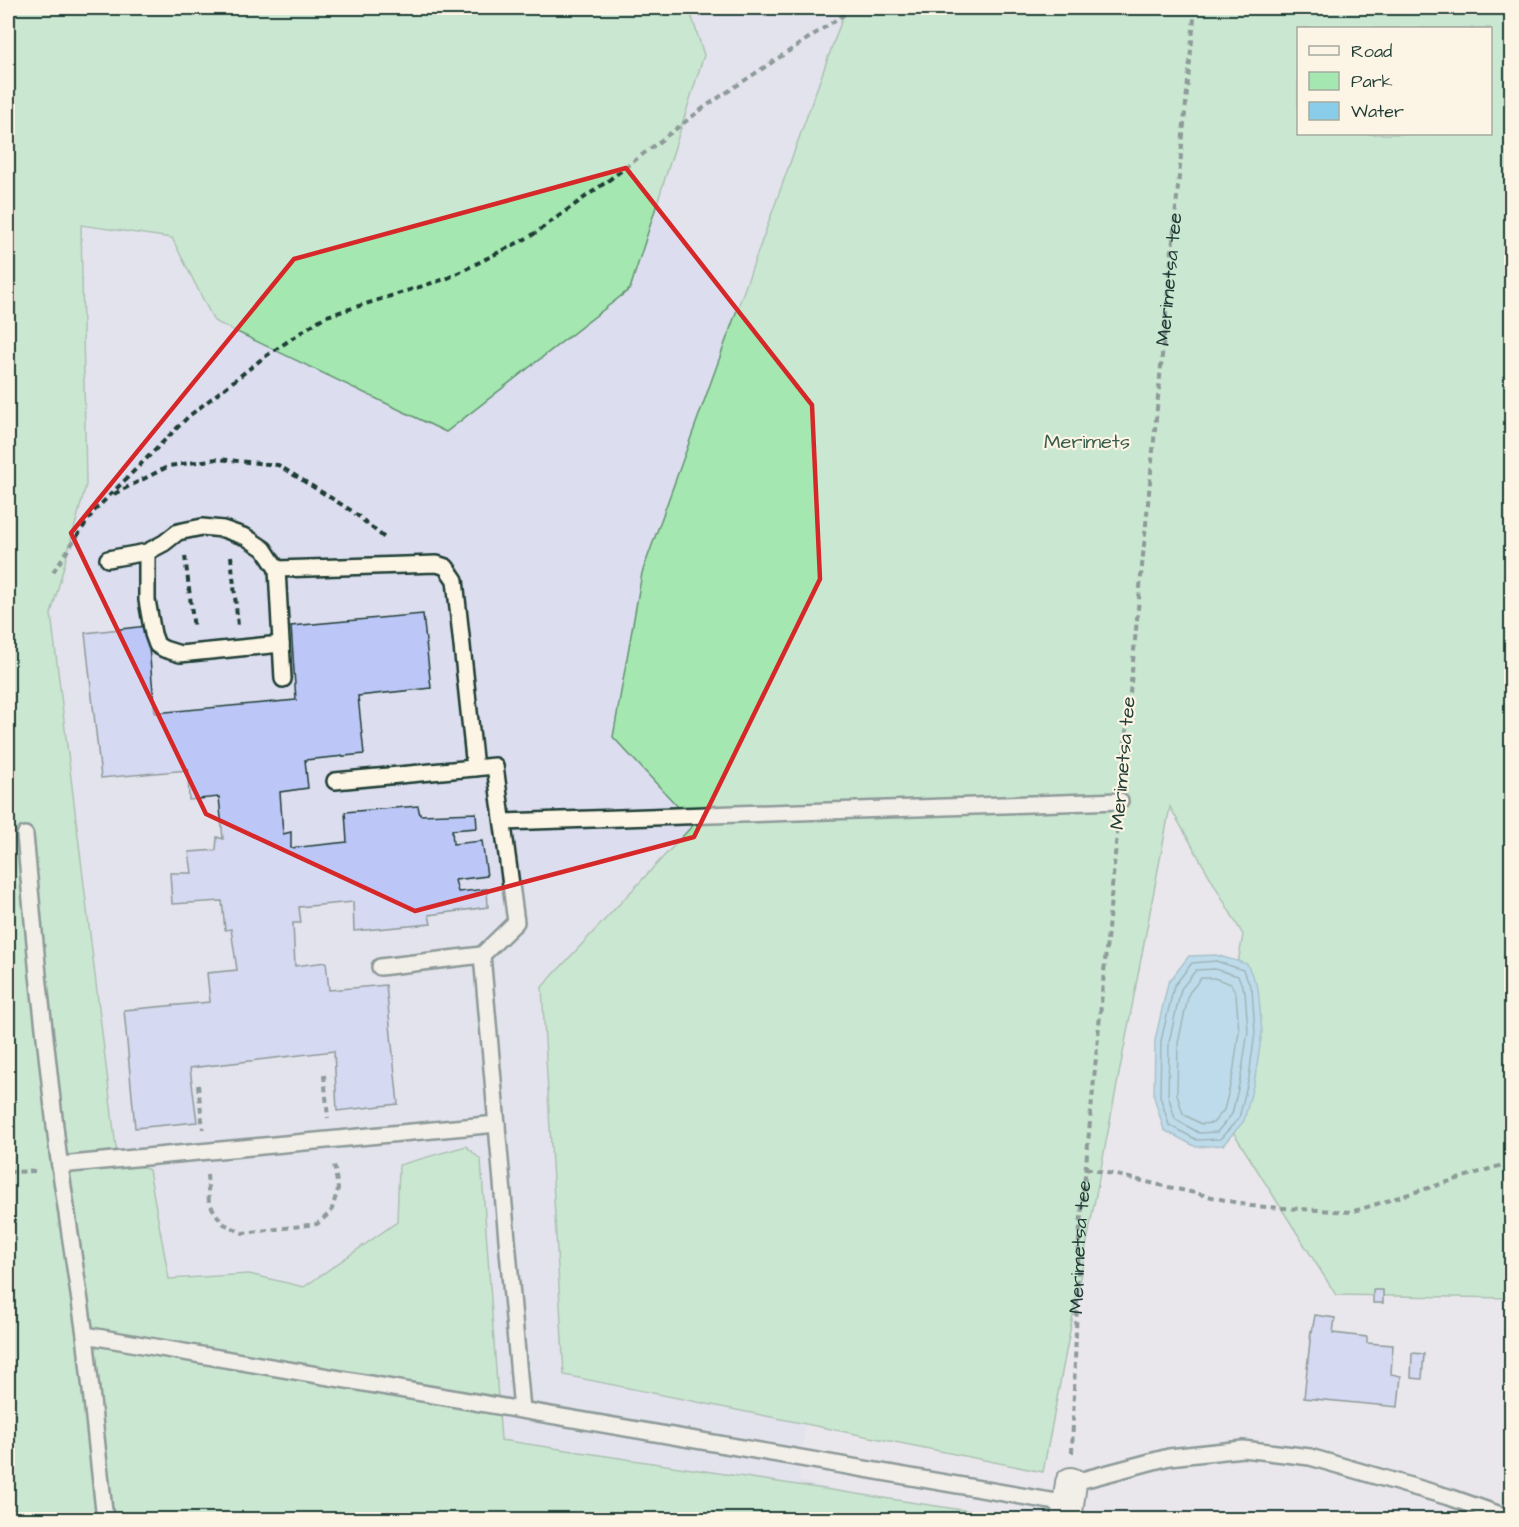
<svg xmlns="http://www.w3.org/2000/svg" width="1519" height="1527" font-family="'Architects Daughter',sans-serif">
<rect width="100%" height="100%" fill="#e9e7eb"/>
<filter id="ink" filterUnits="userSpaceOnUse"><feTurbulence type="fractalNoise" baseFrequency=".0167" numOctaves="2"/><feDisplacementMap in="SourceGraphic" scale="12" xChannelSelector="R" yChannelSelector="G"/><feConvolveMatrix kernelMatrix="1 2 1 2 8 2 1 2 1" color-interpolation-filters="sRGB"/></filter>
<g filter="url(#ink)">
<!-- built -->
<path fill="#dcddef" d="M8 8H952L799 1481 970 1519H8Z"/>
<!-- green -->
<g fill="#a5e7b1" stroke="#629272" stroke-width="1.5" fill-rule="evenodd">
<path d="M8 8H689L704 55 630 289 446 432 214 321 172 238 81 225 86 485 51 614 117 1156 149 1170 169 1279 249 1274 304 1287 397 1222 399 1165 466 1146 481 1160 501 1440 1022 1519H8Z"/>
<path d="M846 8H1511V1298L1336 1295 1213 1100 1243 935 1170 807 1043 1472 564 1375 542 987 694 824 613 737 642 573ZM1298 28H1490V134H1298Z"/>
</g>
<!-- water -->
<path fill="#89cdea" stroke="#5f93a1" stroke-width="1.5" d="M1216 955 1247 964 1258 988 1262 1032 1255 1078 1244 1121 1223 1145 1196 1147 1164 1130 1154 1097 1155 1040 1168 983 1189 956Z"/>
<g fill="none" stroke-linecap="round" stroke-linejoin="round">
<!-- shore -->
<g stroke="#49777d" stroke-width="1.5">
<path d="M1216 961 1243 970 1252 990 1255 1032 1249 1077 1239 1118 1220 1139 1197 1140 1169 1125 1160 1096 1161 1041 1174 986 1192 963Z"/>
<path d="M1215 969 1238 976 1245 992 1248 1031 1241 1076 1232 1114 1217 1132 1199 1133 1175 1119 1168 1095 1169 1042 1181 989 1196 970Z"/>
<path d="M1201 978H1214L1231 984 1236 994 1239 1031 1233 1074 1224 1110 1213 1123 1201 1124 1183 1114 1177 1094 1178 1043 1189 993Z"/>
</g>
</g>
<!-- building -->
<g fill="#bcc7f8" stroke="#1f3d34" stroke-width="1.5">
<path d="M423 614 431 688 358 696 364 754 305 760 308 788 280 792 283 834 291 832V848L347 842 345 812 418 806 420 815 476 813 477 828 452 830 453 844 482 841 487 876 455 880 458 892 487 889 488 907 429 915 431 924 354 931 353 902 299 907 301 923H293L295 966 326 962 329 990 386 985 398 1104 337 1111 334 1051 190 1068 197 1122 135 1128 124 1010 210 1002 207 973 237 970 231 929 225 930 222 901 172 904 170 873H192L189 852 216 850 217 837 223 839 219 797 189 800 188 770 101 778 85 633 147 626 155 713 296 700 291 626Z"/>
<rect x="1373" y="1290" width="10" height="13"/>
<path d="M1315 1315 1335 1318 1333 1333 1367 1337V1343L1393 1345 1391 1374 1401 1376 1398 1407 1304 1398 1311 1331 1312 1332Z"/>
<path d="M1412 1353 1424 1354 1422 1379 1411 1378Z"/>
</g>
<g fill="none" stroke-linecap="round" stroke-linejoin="round">
<!-- lane casing -->
<g stroke="#1f3d34" stroke-width="20">
<g id="lane">
<path d="M147 552V600L153 634 157 645 164 649 180 654 281 644"/>
<path d="M108 559 147 552 164 543 178 532 202 527 223 529 246 537 264 549 277 569 283 679"/>
<path d="M277 569 437 564 446 567 455 580 475 768"/>
<path d="M335 781 495 766 516 922 482 955"/>
<path d="M503 822 1120 801"/>
<path d="M25 835 38 975 58 1153 85 1335 105 1520"/>
<path d="M380 967 482 955 522 1410"/>
<path d="M60 1165 497 1124"/>
<path d="M85 1335 1068 1504"/>
<path d="M1071 1483 1169 1457 1243 1449 1310 1457 1452 1498 1512 1519"/>
</g>
</g>
<!-- street casing -->
<g stroke="#1f3d34" stroke-width="34">
<path id="street" d="M1066 1520 1071 1483"/>
</g>
<!-- path -->
<g stroke="#1f3d34" stroke-width="4" stroke-dasharray="6 4.5" stroke-linecap="butt">
<path d="M114 494 169 466 217 459 278 465 352 511 387 540"/>
<path d="M185 556 194 629"/>
<path d="M231 556 238 626"/>
<path d="M53 572 94 511 189 416 263 358 324 317 448 278 531 236 609 180 706 106 854 8"/>
<path d="M8 578V583"/>
<path d="M8 597 9 596"/>
<path id="s1" d="M1122 777 1195 8"/>
<path d="M324 1075 328 1118"/>
<path d="M198 1085 203 1129"/>
<path d="M1086 1168 1251 1206 1351 1212 1512 1162"/>
<path d="M8 1172 37 1171"/>
<path d="M207 1175 209 1203 222 1223 243 1233 317 1224 331 1212 338 1189 334 1164"/>
<path id="s2" d="M1072 1453 1079 1239 1118 823"/>
</g>
<!-- lane -->
<use href="#lane" stroke="#fcf5e5" stroke-width="15"/>
<!-- street -->
<use href="#street" stroke="#fcf5e5" stroke-width="30"/>
</g>
</g>
<!-- marked area -->
<path d="M0 0H1519V1527H0ZM626 168 812 405 820 579 694 837 415 911 206 814 71 533 294 259Z" fill="#e9e7eb" fill-opacity=".55" fill-rule="evenodd"/>
<path fill="none" stroke="#d62828" stroke-width="4.5" stroke-linejoin="round" d="M626 168 812 405 820 579 694 837 415 911 206 814 71 533 294 259Z"/>
<g text-anchor="middle" dominant-baseline="central" stroke-width="4.5" stroke-linejoin="round" paint-order="stroke">
<!-- street labels -->
<g font-size="20" fill="#1f3d34" stroke="#fcf5e5">
<text stroke="none"><textPath href="#s1" startOffset="500">Merimetsa tee</textPath></text>
<text transform="translate(1123 763) rotate(-85)">Merimetsa tee</text>
<text stroke="none"><textPath href="#s2" startOffset="206">Merimetsa tee</textPath></text>
</g>
<!-- park labels -->
<g font-size="20" fill="#3a5f4d" stroke="#fcf5e5">
<text x="1087" y="442">Merimets</text>
</g>
</g>
<!-- margin -->
<rect width="1519" height="1527" fill="none" stroke="#fcf5e5" stroke-width="30"/>
<rect x="15" y="15" width="1489" height="1497" fill="none" stroke="#1f3d34" stroke-width="2" filter="url(#ink)"/>
<!-- legend -->
<rect x="1297" y="27" width="195" height="108" fill="#fcf5e5" stroke="#a4ab9e" stroke-width="1.5"/>
<rect x="1309" y="46" width="30" height="9" fill="#fcf5e5" stroke="#a4ab9e" stroke-width="1.5"/>
<text x="1351" y="57" font-size="18" fill="#1f3d34">Road</text>
<rect x="1309" y="72" width="30" height="18" fill="#a5e7b1" stroke="#a4ab9e" stroke-width="1.5"/>
<text x="1351" y="87" font-size="18" fill="#1f3d34">Park</text>
<rect x="1309" y="102" width="30" height="18" fill="#89cdea" stroke="#a4ab9e" stroke-width="1.5"/>
<text x="1351" y="117" font-size="18" fill="#1f3d34">Water</text>
</svg>
